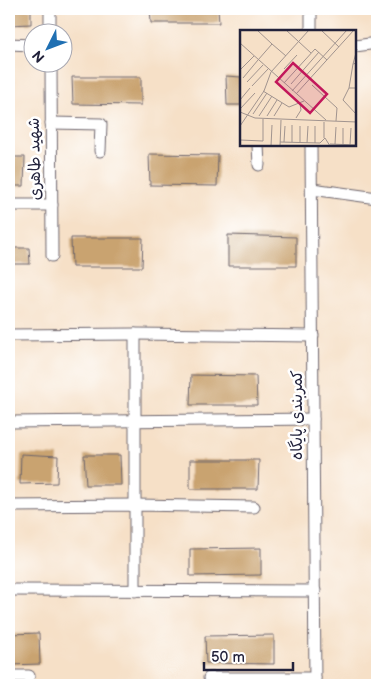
<svg xmlns="http://www.w3.org/2000/svg" width="386" height="694" font-family="'Balsamiq Sans','Playpen Sans Arabic',sans-serif">
<rect width="100%" height="100%" fill="#fff"/>
<filter id="ink" filterUnits="userSpaceOnUse"><feTurbulence type="fractalNoise" baseFrequency=".02" numOctaves="2"/><feDisplacementMap in="SourceGraphic" scale="10" xChannelSelector="R" yChannelSelector="G"/><feConvolveMatrix kernelMatrix="1 2 1 2 8 2 1 2 1" color-interpolation-filters="sRGB"/></filter>
<filter id="wash" filterUnits="userSpaceOnUse"><feTurbulence type="fractalNoise" baseFrequency=".0096" numOctaves="4" result="noise"/><feDisplacementMap in="SourceGraphic" scale="20" xChannelSelector="R" yChannelSelector="G"/><feGaussianBlur stdDeviation="1.12" result="paint"/><feColorMatrix in="noise" values="0 0 0 0 0 0 0 0 0 0 0 0 0 0 0 0 0 1.4 0 .05"/><feComposite in="paint" operator="in"/></filter>
<g filter="url(#wash)">
<rect width="100%" height="100%" fill="#f6e0c7"/>
<g id="blocks">
<!-- building -->
<g fill="#c9a370">
<path d="M9 9H31V24L9 25Z"/>
<path d="M150 9H218L219 23H151Z"/>
<path d="M226 76 241 77V105H227Z"/>
<path d="M72 77H141V105L73 104Z"/>
<path d="M149 154 218 155 217 186 150 185Z"/>
<path d="M9 157H25L24 186H9Z"/>
<path d="M228 235 296 237V266H228Z"/>
<path d="M71 238H143L142 267H72Z"/>
<path d="M9 248H29L30 264H9Z"/>
<path d="M191 375 256 376 257 405H190Z"/>
<path d="M21 454 58 456 57 483 20 484Z"/>
<path d="M84 455H120L121 485H86Z"/>
<path d="M190 460H259L258 489H190Z"/>
<path d="M261 548V575L190 576V549Z"/>
<path d="M39 633 40 664 9 665V634Z"/>
<path d="M274 635V664L206 663 205 636Z"/>
</g>
</g>
</g>
<g filter="url(#ink)">
<use href="#blocks" fill-opacity="0" stroke="#6c646c" stroke-width="1"/>
<g fill="none" stroke-linecap="round" stroke-linejoin="round">
<!-- minor casing -->
<g stroke="#6c646c" stroke-width="13">
<g id="minor">
<path d="M50 9V32"/>
<path d="M311 9V31"/>
<path d="M9 44 32 45"/>
<path d="M355 46 377 43"/>
<path d="M51 62 52 256"/>
<path d="M51 123 101 124 100 151"/>
<path d="M258 145 259 165"/>
<path d="M311 145 315 685"/>
<path d="M312 189 377 198"/>
<path d="M9 205H52"/>
<path d="M9 335 135 334 313 336"/>
<path d="M9 422 313 419"/>
<path d="M9 506 135 505 254 507"/>
<path d="M9 590 315 591"/>
<path d="M135 591V334"/>
<path d="M9 676H29"/>
<path d="M209 678H315"/>
</g>
</g>
<!-- minor -->
<use href="#minor" stroke="#fff" stroke-width="11"/>
</g>
</g>
<g text-anchor="middle" dominant-baseline="central" stroke-width="5" stroke-linejoin="round" paint-order="stroke">
<!-- street labels -->
<g font-size="16" fill="#22223b" stroke="#fff">
<text transform="translate(35 159) rotate(-91)">شهید طاهری</text>
<text transform="translate(297 415) rotate(-90)">کمربندی پایگاه</text>
</g>
</g>
<!-- overview -->
<g transform="translate(240 30)">
<rect width="116" height="116" fill="#f6e0c7"/>
<path fill="none" stroke="#a1948f" stroke-width="1" d="M17 0 32 14 18 30M46 0 71 23M81 0 99 17M0 13 86 90M32 14 46 26M117 19 113 34 117 33M113 34 109 58H117M44 39 57 25M0 40 14 26M3 48 18 30M7 52 23 35M44 53 75 19 87 30M51 54 79 22M72 55 97 78 96 91M12 56 28 39M109 58 103 70 117 85M23 61 49 77 64 71M52 61 107 0M56 64 114 0M0 70 10 58M0 79 15 63M0 82 15 88 117 92M13 84 27 63M19 86 32 66M27 86 37 70M34 86 42 73M56 88 61 80 60 74M84 92V108M0 96 24 61 31 42 69 0M0 110 23 111V89M40 112 80 113 85 108 90 116M44 112 45 96M52 112V95M60 113V96M67 113 68 96M75 113V96M90 114 117 115M95 114 96 97M103 114V98M110 115 111 98M31 116 32 95M40 116 41 90"/>
<path fill="#c2185b" fill-opacity="0.15" stroke="#c2185b" stroke-width="2.5" d="M53 33 87 64 70 83 36 52Z"/>
<rect width="116" height="116" fill="none" stroke="#22223b" stroke-width="2.5"/>
</g>
<!-- margin -->
<rect width="386" height="694" fill="none" stroke="#fff" stroke-width="30"/>
<!-- north arrow -->
<g transform="translate(48 48) rotate(228)"><circle r="24" fill="#ffffff" stroke="#a7a7b1"/>
<path d="M0-4L9 19L0 12L-9 19Z" fill="#1f6fb2"/>
<text y="-8" font-size="14" font-weight="bold" text-anchor="middle" fill="#22223b">N</text>
</g>
<!-- scale -->
<path d="M204 662v8h89v-8" fill="none" stroke="#22223b" stroke-width="2.5"/>
<text x="211" y="662" font-size="15" fill="#22223b" stroke="#ffffff" stroke-width="4" paint-order="stroke">50 m</text>
</svg>
